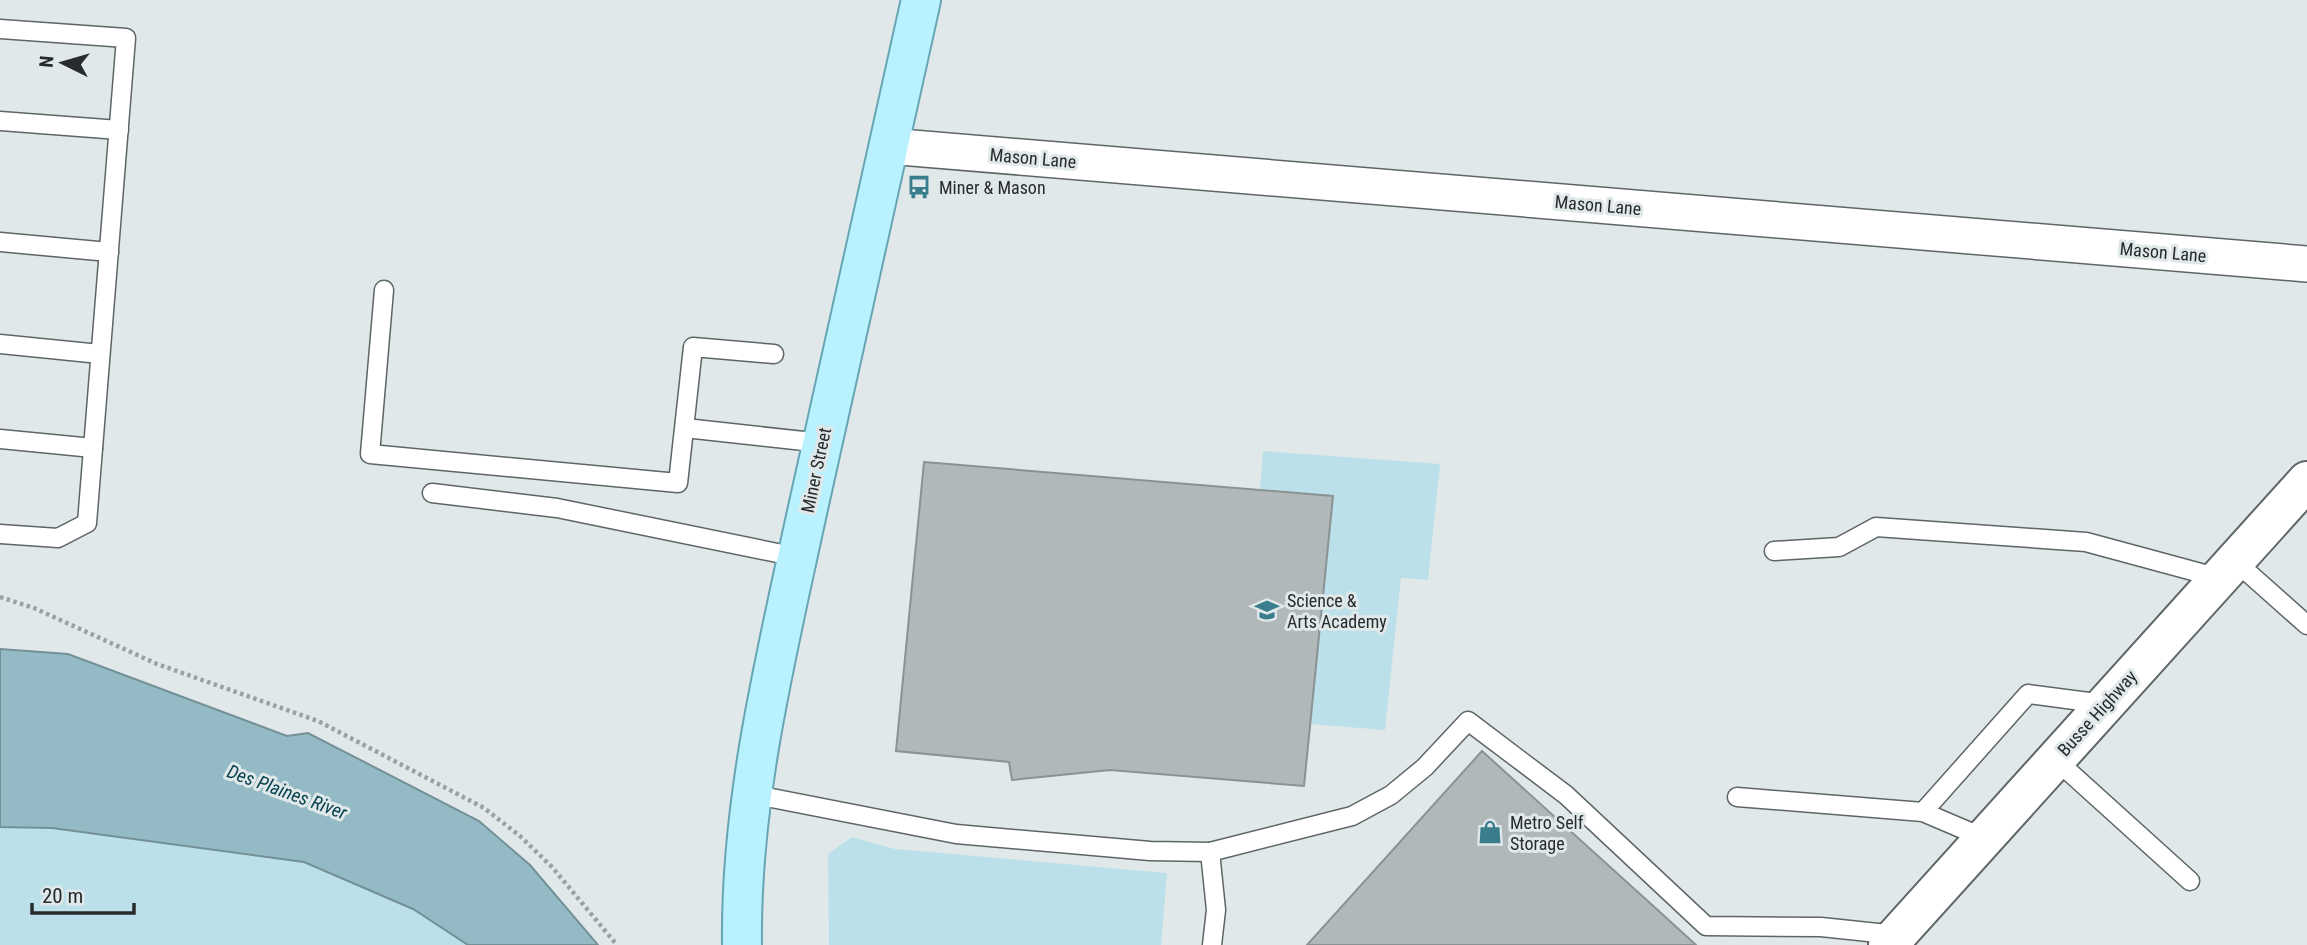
<svg xmlns="http://www.w3.org/2000/svg" width="2307" height="945" font-family="'Roboto Condensed',sans-serif">
<rect width="100%" height="100%" fill="#e0e8ea"/>
<!-- green -->
<g fill="#bce0e9">
<path d="M1263 451 1440 464 1428 580 1401 578 1385 730 1310 724 1332 496 1260 490Z"/>
<path d="M0 827 52 828 304 862 413 909 468 945H0Z"/>
<path d="M852 837 895 849 1167 873 1161 945H829L828 854Z"/>
</g>
<!-- water -->
<path fill="#94bbc5" stroke="#749097" stroke-width="2" d="M0 649 68 654 287 736 308 733 479 821 530 865 598 945H468L413 909 304 862 52 828 0 827Z"/>
<!-- building -->
<g fill="#b0b8ba" stroke="#8b9294" stroke-width="2">
<path d="M924 462 1333 496 1304 786 1110 770 1012 780 1009 762 896 751Z"/>
<path d="M1482 751 1661 913 1696 945H1307Z"/>
</g>
<g fill="none" stroke-linecap="round" stroke-linejoin="round">
<!-- service casing -->
<g stroke="#5e6567" stroke-width="21">
<g id="service">
<path d="M0 29 126 38 87 523 58 538 0 534"/>
<path d="M0 121 119 130"/>
<path d="M0 242 109 252"/>
<path d="M384 290 370 454 678 483 693 347 774 354"/>
<path d="M0 344 100 354"/>
<path d="M685 428 822 443"/>
<path d="M0 439 93 448"/>
<path d="M432 493 557 508 797 557"/>
<path d="M1774 551 1839 547 1876 527 2086 542 2219 578"/>
<path d="M2235 561 2307 625"/>
<path d="M2055 759 2190 881"/>
<path d="M751 794 956 834 1150 851 1210 852 1352 816 1391 795 1425 767 1468 721 1566 795 1706 926 1821 927 1897 935"/>
<path d="M1737 797 1923 812 1984 838"/>
<path d="M1923 812 2028 694 2104 704"/>
<path d="M1210 852 1216 910 1212 945"/>
</g>
</g>
<!-- minor casing -->
<g stroke="#5e6567" stroke-width="38">
<path id="minor" d="M888 146 2307 264"/>
</g>
<!-- secondary casing -->
<g stroke="#5e6567" stroke-width="42">
<path id="secondary" d="M1888 945 2307 481"/>
</g>
<!-- primary casing -->
<g stroke="#68a5b4" stroke-width="42">
<path id="primary" d="M742 945C740 801 776 657 806 517 843 344 882 172 921 0"/>
</g>
<!-- path -->
<path stroke="#9ba1a3" stroke-width="4.5" stroke-dasharray="3.5 3.5" stroke-linecap="butt" d="M0 597 34 608 157 664 318 721 484 808 520 836 552 867 617 945"/>
<!-- service -->
<use href="#service" stroke="#fff" stroke-width="18"/>
<!-- minor -->
<use href="#minor" stroke="#fff" stroke-width="35"/>
<!-- secondary -->
<use href="#secondary" stroke="#fff" stroke-width="38"/>
<!-- primary -->
<use href="#primary" stroke="#b9f1fe" stroke-width="38"/>
</g>
<!-- icons -->
<defs>
<g id="bus-bare" transform="scale(1.89)"><path d="M-5-6H5V4H4V6H2V4H-2V6H-4V4H-5ZM-3.5-4V0h7V-4ZM-3.5 1.2v1.5H-2V1.2ZM2 1.2v1.5H3.5V1.2Z" fill="#3a7e8e" stroke="#e0e8ea" stroke-width="2.5" paint-order="stroke"/></g>
<g id="school-bare" transform="scale(1.89)"><path d="M0-5L7-2L0 1L-7-2ZM-4 1L0 2.5L4 1V4Q0 6-4 4Z" fill="#3a7e8e" stroke="#e0e8ea" stroke-width="2.5" paint-order="stroke"/></g>
<g id="shop-bare" transform="scale(1.89)"><path d="M-5-2.5h2.3a2.7 3.5 0 0 1 5.4 0H5L5.5 6h-11ZM-1.5-2.5h3a1.5 2.3 0 0 0-3 0Z" fill="#3a7e8e" stroke="#e0e8ea" stroke-width="2.5" paint-order="stroke"/></g>
</defs>
<g fill-rule="evenodd">
<use href="#bus-bare" x="919" y="187"/>
<use href="#school-bare" x="1267" y="610"/>
<use href="#shop-bare" x="1490" y="832"/>
</g>
<g text-anchor="middle" dominant-baseline="central" stroke-width="6" stroke-linejoin="round" paint-order="stroke">
<!-- street labels -->
<g font-size="18" fill="#282b2c" stroke="#e0e8ea">
<text transform="translate(1033 158) rotate(5)">Mason Lane</text>
<text transform="translate(1598 205) rotate(5)">Mason Lane</text>
<text transform="translate(2163 252) rotate(5)">Mason Lane</text>
<text transform="translate(816 470) rotate(-78)">Miner Street</text>
<text transform="translate(2097 713) rotate(-48)">Busse Highway</text>
</g>
<!-- poi labels -->
<g font-size="18" fill="#282b2c" stroke="#e0e8ea" text-anchor="start">
<text x="939" y="187">Miner &amp; Mason</text>
<text x="1287" y="600">Science &amp;<tspan x="1287" dy="21">Arts Academy</tspan></text>
<text x="1510" y="822">Metro Self<tspan x="1510" dy="21">Storage</tspan></text>
</g>
<!-- water labels -->
<g font-size="19" font-style="italic" fill="#094450" stroke="#e0e8ea">
<text transform="translate(287 792) rotate(20)">Des Plaines River</text>
</g>
</g>
<!-- north arrow -->
<g transform="translate(63 63) rotate(275)" stroke="#e0e8ea" stroke-width="5" paint-order="stroke">
<path d="M0-5L12 26L0 18L-12 26Z" fill="#282b2c"/>
<text y="-10" font-size="19" font-weight="bold" text-anchor="middle" fill="#282b2c">N</text>
</g>
<!-- scale -->
<path d="M32 903v10h102v-10" fill="none" stroke="#282b2c" stroke-width="3.5"/>
<text x="42" y="903" font-size="21" fill="#282b2c" stroke="#e0e8ea" stroke-width="5" paint-order="stroke">20 m</text>
</svg>
